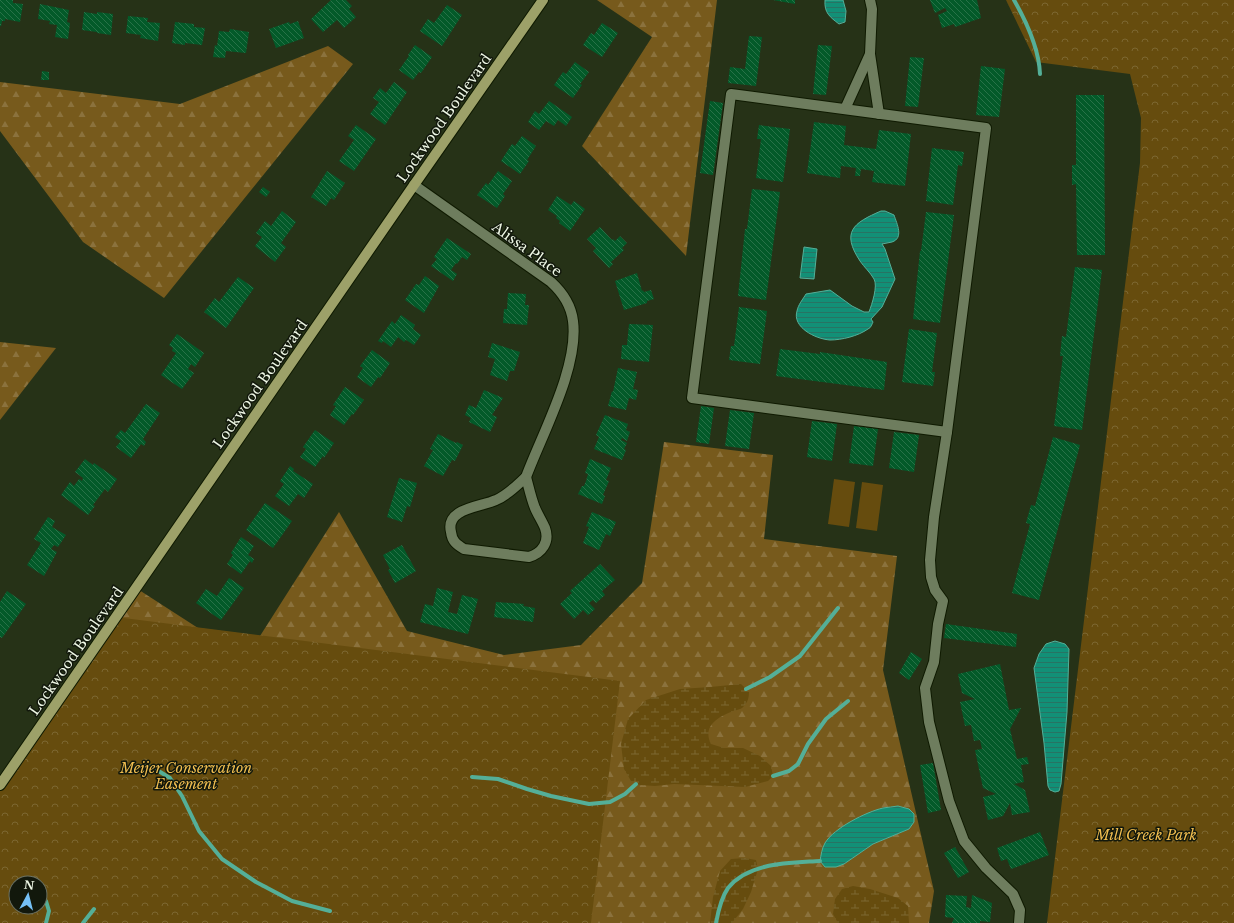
<svg xmlns="http://www.w3.org/2000/svg" width="1234" height="923" font-family="'Libre Baskerville',serif">
<defs>
<pattern id="forest-firs" width="22" height="20" patternUnits="userSpaceOnUse"><rect width="22" height="20" fill="#775a1c"/><path d="M5 1l3.5 6h-7zM16 11l3.5 6h-7z" fill="#8b723d"/></pattern>
<pattern id="wetland-marsh" width="20" height="14" patternUnits="userSpaceOnUse"><rect width="20" height="14" fill="#664c0e"/><path d="M1 5h8M5 5V1M11 12h8M15 12V8" fill="none" stroke="#7c6731"/></pattern>
<pattern id="park-crowns" width="20" height="18" patternUnits="userSpaceOnUse"><rect width="20" height="18" fill="#664c0e"/><path d="M2 6a3 3 0 1 1 6 0M12 15a3 3 0 1 1 6 0" fill="none" stroke="#7c6731"/></pattern>
<pattern id="water-rules" width="6" height="5" patternUnits="userSpaceOnUse"><rect width="6" height="5" fill="#129077"/><path d="M0 2.5h6" fill="none" stroke="#277463"/></pattern>
<pattern id="building-back-hatch" width="6" height="6" patternUnits="userSpaceOnUse"><rect width="6" height="6" fill="#035a29"/><path d="M-1 5l2 2M0 0l6 6M5-1l2 2" fill="none" stroke="#287248"/></pattern>
</defs>
<rect width="100%" height="100%" fill="#263217"/>
<!-- forest -->
<g fill="url(#forest-firs)" fill-rule="evenodd">
<path d="M597 0H717L686 256 582 146 652 37Z"/>
<path d="M328 46 353 64 164 298 83 242 0 131V82L180 104Z"/>
<path d="M0 342 56 348 0 420Z"/>
<path d="M664 442 773 455 764 539 897 556 883 670 934 891 929 923H0V785L136 588 198 628 260 636 339 512 407 631 504 655 581 645 642 583ZM898 806 909 809V829L873 844 844 864 882 808ZM16 883H40V907H16Z"/>
</g>
<!-- wetland -->
<g fill="url(#wetland-marsh)">
<path d="M741 684 749 692C749 697 748 702 744 706 742 709 737 710 733 711 718 717 702 726 711 744L724 748H743L760 756 771 766 773 776 768 781 745 787 674 784 655 786 640 785 631 781 624 769 621 744 628 719 646 700 680 689 710 687Z"/>
<path d="M745 858 756 860 758 869 751 892 743 909 732 923H710L713 897 720 871 731 859Z"/>
<path d="M853 886 870 889 898 898 908 906 909 923H838L833 914 835 899 842 889Z"/>
</g>
<!-- park -->
<g fill="url(#park-crowns)" fill-rule="evenodd">
<path d="M1006 0H1234V923H1047L1140 163 1141 118 1130 74 1036 62Z"/>
<path d="M116 617 620 681 591 923H0V785ZM16 883H40V907H16Z"/>
</g>
<!-- pitch -->
<g fill="#664c0e">
<path d="M834 479 855 482 849 527 828 524Z"/>
<path d="M862 482 883 485 877 531 856 528Z"/>
</g>
<!-- water -->
<g fill="url(#water-rules)" stroke="#54af98">
<path d="M825 0H843L846 11 845 22 839 24C830 17 824 13 825 0Z"/>
<path d="M881 211H885L894 215C897 224 904 238 892 242 889 243 885 243 882 244L885 249 895 279 882 307 871 319 873 322C872 324 871 328 868 329 858 336 842 340 830 340 815 339 792 327 797 311 798 305 803 299 806 294L830 290 852 306 864 312H869C872 304 878 286 874 279 870 272 864 267 860 261 841 232 853 223 881 211Z"/>
<path d="M804 247 817 249 814 279 800 278Z"/>
<path d="M1055 641 1065 644 1069 649 1067 712 1061 784 1059 791 1055 792 1050 790 1048 786 1044 743 1034 668 1039 654 1046 644Z"/>
<path d="M898 806 909 809 914 814V822L909 829 873 844 844 864 836 867H825L820 861C821 855 822 848 825 843 834 828 866 812 883 808 888 807 893 807 898 806Z"/>
</g>
<g fill="none" stroke-linecap="round" stroke-linejoin="round">
<!-- stream -->
<g stroke="#54af98" stroke-width="4">
<path d="M1014 0C1026 21 1039 49 1040 74"/>
<path d="M746 689 770 677 800 656 838 608"/>
<path d="M141 766 152 767 170 778 182 796 199 831 222 859 256 882 292 901 330 911"/>
<path d="M773 776 789 771 798 764 808 744 826 719 848 701"/>
<path d="M472 777 498 779 527 789 551 796 589 804 610 802 625 794 636 784"/>
<path d="M40 898 46 901 49 911 46 923"/>
<path d="M83 923 94 909"/>
<path d="M716 923C718 912 721 898 728 888 749 862 790 863 820 861"/>
</g>
</g>
<!-- building -->
<g fill="url(#building-back-hatch)">
<path d="M0 0H13V3L23 4 20 22 5 19V21H2L1 26H0Z"/>
<path d="M331 0H346L352 6 349 9 356 17 344 28 337 20 323 32 311 19Z"/>
<path d="M773 0H795V4Z"/>
<path d="M930 0H977L981 18 955 27 954 24 942 28 938 15 947 11 945 8 935 13Z"/>
<path d="M40 4 69 10 67 22 70 23 68 39 55 37 57 25 49 24 50 21 38 19Z"/>
<path d="M447 5 462 15 442 46 420 31 428 19 434 23Z"/>
<path d="M84 12 97 14V12L113 14 111 35 97 33V32L82 30Z"/>
<path d="M128 16 148 18 147 22 160 23 158 41 140 38 141 35 126 33Z"/>
<path d="M298 21 304 38 276 48 269 29 289 22 290 24Z"/>
<path d="M175 22 194 24V27L205 28 202 45 185 43V45L172 43Z"/>
<path d="M602 23 618 33 602 57 583 45 591 33 594 35Z"/>
<path d="M230 29 249 32 246 53 226 51 225 58 213 57 215 45 217 46 219 31 229 32Z"/>
<path d="M749 36 762 37 756 86 728 83 730 67 745 69Z"/>
<path d="M415 45 432 57 421 73 419 72 413 80 399 70 409 56 408 55Z"/>
<path d="M818 45 832 46 826 95 813 94Z"/>
<path d="M910 57 924 58 918 107 905 106Z"/>
<path d="M575 62 589 72 580 84 582 85 573 98 554 85 563 72 566 74Z"/>
<path d="M981 66 1005 69 999 117 976 115Z"/>
<path d="M42 71 49 72V80H41Z"/>
<path d="M394 82 407 92 385 125 370 114 379 102 373 98 380 88 386 93Z"/>
<path d="M1076 95H1104L1105 255H1077L1076 184 1072 185V165H1076Z"/>
<path d="M549 101 572 117 566 126 558 120 554 126 546 121 539 130 528 122 535 111 539 114Z"/>
<path d="M710 101 723 103 713 175 700 173Z"/>
<path d="M814 122 846 126 844 145 876 149 879 130 911 134 905 186 872 182 874 171 861 169 860 176H855L856 168 841 166 840 178 807 173Z"/>
<path d="M356 125 376 139 354 171 339 161 354 140 348 136Z"/>
<path d="M759 125 790 129 783 182 756 178 761 139H757Z"/>
<path d="M522 136 536 146 527 160 529 161 520 174 501 161 512 144 515 146Z"/>
<path d="M932 148 964 152 962 166 958 165 953 205 926 201Z"/>
<path d="M327 171 345 183 334 200 331 198 326 206 311 197Z"/>
<path d="M498 171 512 181 503 194 505 196 497 208 477 195 486 183 488 185Z"/>
<path d="M263 187 270 192 266 197 259 192Z"/>
<path d="M752 189 780 192 766 300 738 296 745 229H747Z"/>
<path d="M557 196 571 205 574 201 585 209 570 231 559 223 560 221 556 218 557 216 548 210Z"/>
<path d="M282 211 296 222 281 243 286 247 275 262 255 246 262 237 256 233 265 221 271 226Z"/>
<path d="M926 212 954 215 940 323 913 319 920 251H921Z"/>
<path d="M600 227 612 240 613 239 615 241 620 236 627 243 622 248 624 250 611 262 613 264 609 268 593 251 596 248 587 239Z"/>
<path d="M447 238 471 254 467 260 462 257 457 264 456 263 451 270 457 274 453 281 431 266 437 259 434 257Z"/>
<path d="M1075 267 1102 270 1082 430 1054 426 1063 356H1060L1062 336 1066 337Z"/>
<path d="M637 273 642 291 643 290 644 292 651 290 654 299 647 301V303L624 310 615 281Z"/>
<path d="M425 276 439 286 424 313 405 300 416 284 419 285Z"/>
<path d="M238 277 254 288 226 328 204 312 215 298 219 302Z"/>
<path d="M508 293 526 294 525 305H529L527 325 503 323 504 309H507Z"/>
<path d="M739 307 767 311 760 364 729 360 731 346H734Z"/>
<path d="M401 315 415 325 413 329 421 335 414 345 406 340 404 342 398 337 391 347 383 341 382 343 378 341 392 321 395 324Z"/>
<path d="M629 324 653 325 649 362 621 359 622 345H627Z"/>
<path d="M909 329 937 333 932 372H935L933 386 902 382Z"/>
<path d="M177 334 204 353 195 367 191 364 188 369 194 373 182 389 161 375 176 353 172 351 173 348 169 345Z"/>
<path d="M492 343 520 352 514 371H510L507 381 490 375 495 359 488 357Z"/>
<path d="M780 349 820 354V352L887 362 884 390 776 376Z"/>
<path d="M372 350 390 363 380 378 378 377 371 387 357 377 363 368 360 366Z"/>
<path d="M618 368 637 372 633 389 638 390 636 400 629 398 626 410 608 406 612 391 613 392Z"/>
<path d="M345 387 364 400 353 415 352 414 344 425 330 415 336 406 333 405Z"/>
<path d="M484 390 503 398 492 415 497 417 490 432 469 422 471 418 465 415 469 405 476 408Z"/>
<path d="M146 404 160 413 143 439 146 442 144 446 141 444 131 458 116 447 121 441 115 437 121 430 125 433Z"/>
<path d="M701 406 714 408 709 444 696 442Z"/>
<path d="M730 410 754 413 749 449 725 446Z"/>
<path d="M605 415 628 424 626 430 630 432 627 441 622 438 621 440 627 443 624 449 626 450 622 460 594 449 599 437 596 435Z"/>
<path d="M812 421 837 424 832 461 807 457Z"/>
<path d="M854 426 878 429 873 466 849 463Z"/>
<path d="M315 430 334 443 324 458 323 456 315 467 300 457 306 449 303 447Z"/>
<path d="M894 432 919 435 914 472 889 468Z"/>
<path d="M438 434 456 443 457 442 463 445 455 461 452 460 443 476 424 466 433 450 430 449Z"/>
<path d="M1053 437 1080 445 1039 600 1012 593 1030 524 1026 523 1031 505 1035 506Z"/>
<path d="M85 459 93 465 94 463 117 479 108 492 105 489 93 505 95 506 88 515 61 495 70 482 74 486 79 479 82 481 83 478 75 472Z"/>
<path d="M590 459 611 468 606 480 609 481 603 495 605 496 602 504 578 494 582 486H584L586 481 588 474 585 473Z"/>
<path d="M290 466 294 469 293 471 313 484 304 498 298 494 289 506 275 496 284 484 280 481Z"/>
<path d="M399 478 417 483 410 507 407 506 402 522 387 517Z"/>
<path d="M265 503 292 521 273 548 246 530Z"/>
<path d="M592 512 616 522 610 536 606 534 599 550 583 543 589 527 586 526Z"/>
<path d="M48 517 55 521 52 527 66 535 58 547 54 545 51 549 57 552 44 576 27 565 41 543 34 539Z"/>
<path d="M241 537 254 546 248 555 254 559 252 563 250 561 241 574 227 564 233 555 231 553Z"/>
<path d="M402 545 416 571 395 583 388 570 390 569 383 555Z"/>
<path d="M600 564 615 580 602 591 605 595 596 603 593 600 589 603 595 609 588 615 583 610 574 619 560 604 572 593 570 591Z"/>
<path d="M229 578 244 588 221 620 196 603 206 589 217 596Z"/>
<path d="M437 588 453 592 448 612 457 614 462 595 478 599 468 634 420 622 425 604 433 606Z"/>
<path d="M7 591 26 604 2 638 0 637V602Z"/>
<path d="M496 602 524 604 523 606 535 608 533 622 494 617Z"/>
<path d="M946 624 1017 634 1016 647 944 638Z"/>
<path d="M911 652 922 659 909 680 899 673Z"/>
<path d="M1000 664 1009 710 1021 708 1010 729 1017 759 1027 757 1029 764 1021 765 1024 782 1014 784 1025 790 1030 812 1012 815 1010 803 1003 816 988 820 983 797 996 794 983 788 975 750 982 749 980 740 974 741 971 725 965 726 960 702 975 699 962 693 958 674Z"/>
<path d="M933 763 941 810 928 813 920 765Z"/>
<path d="M1040 832 1049 855 1011 869 1007 859 1001 861 997 848Z"/>
<path d="M955 847 969 872 958 878 944 853Z"/>
<path d="M946 895 967 896 966 907 971 908 972 895 992 903 990 922 980 921V923H952L954 918 945 917Z"/>
</g>
<g fill="none" stroke-linecap="round" stroke-linejoin="round">
<!-- minor casing -->
<g stroke="#0f1a01" stroke-width="12">
<g id="minor">
<path d="M870 0 872 9 870 54 879 114"/>
<path d="M731 94 986 128 947 432 692 398Z"/>
<path d="M845 109 870 54"/>
<path d="M414 185 551 282C562 292 571 305 573 321 579 367 542 434 526 477"/>
<path d="M947 432 934 517 930 560 931 577 935 590 943 601 938 624 934 662 925 688 929 722 949 801 964 841 986 868 1013 894 1020 910 1019 923"/>
<path d="M526 477C529 488 531 498 535 508 538 515 542 521 545 528 550 542 542 553 529 557L464 549C456 544 452 541 451 532 445 508 481 507 496 500 508 495 517 485 526 477Z"/>
</g>
</g>
<!-- major casing -->
<g stroke="#0f1a01" stroke-width="12">
<path id="major" d="M0 785 414 185 543 0"/>
</g>
<!-- minor -->
<use href="#minor" stroke="#6e7d5e" stroke-width="10"/>
<!-- major -->
<use href="#major" stroke="#9da169" stroke-width="10"/>
</g>
<g text-anchor="middle" dominant-baseline="central" stroke-width="3" stroke-linejoin="round" paint-order="stroke">
<!-- street labels -->
<g font-size="14" fill="#eef7e5" stroke="#12180c">
<text transform="translate(444 118) rotate(-55)">Lockwood Boulevard</text>
<text transform="translate(527 249) rotate(36)">Alissa Place</text>
<text transform="translate(260 384) rotate(-55)">Lockwood Boulevard</text>
<text transform="translate(76 651) rotate(-55)">Lockwood Boulevard</text>
</g>
<!-- park labels -->
<g font-size="14" font-style="italic" fill="#f1be50" stroke="#12180c">
<text x="186" y="768">Meijer Conservation<tspan x="186" dy="16">Easement</tspan></text>
<text x="1146" y="835">Mill Creek Park</text>
</g>
</g>
<!-- north arrow -->
<g transform="translate(28 895) rotate(7)"><circle r="19" fill="#12180c" stroke="#6a7163"/>
<path d="M0-3L7 15L0 10L-7 15Z" fill="#75c0f6"/>
<text y="-6" font-size="11" font-weight="bold" text-anchor="middle" fill="#eef7e5">N</text>
</g>
</svg>
